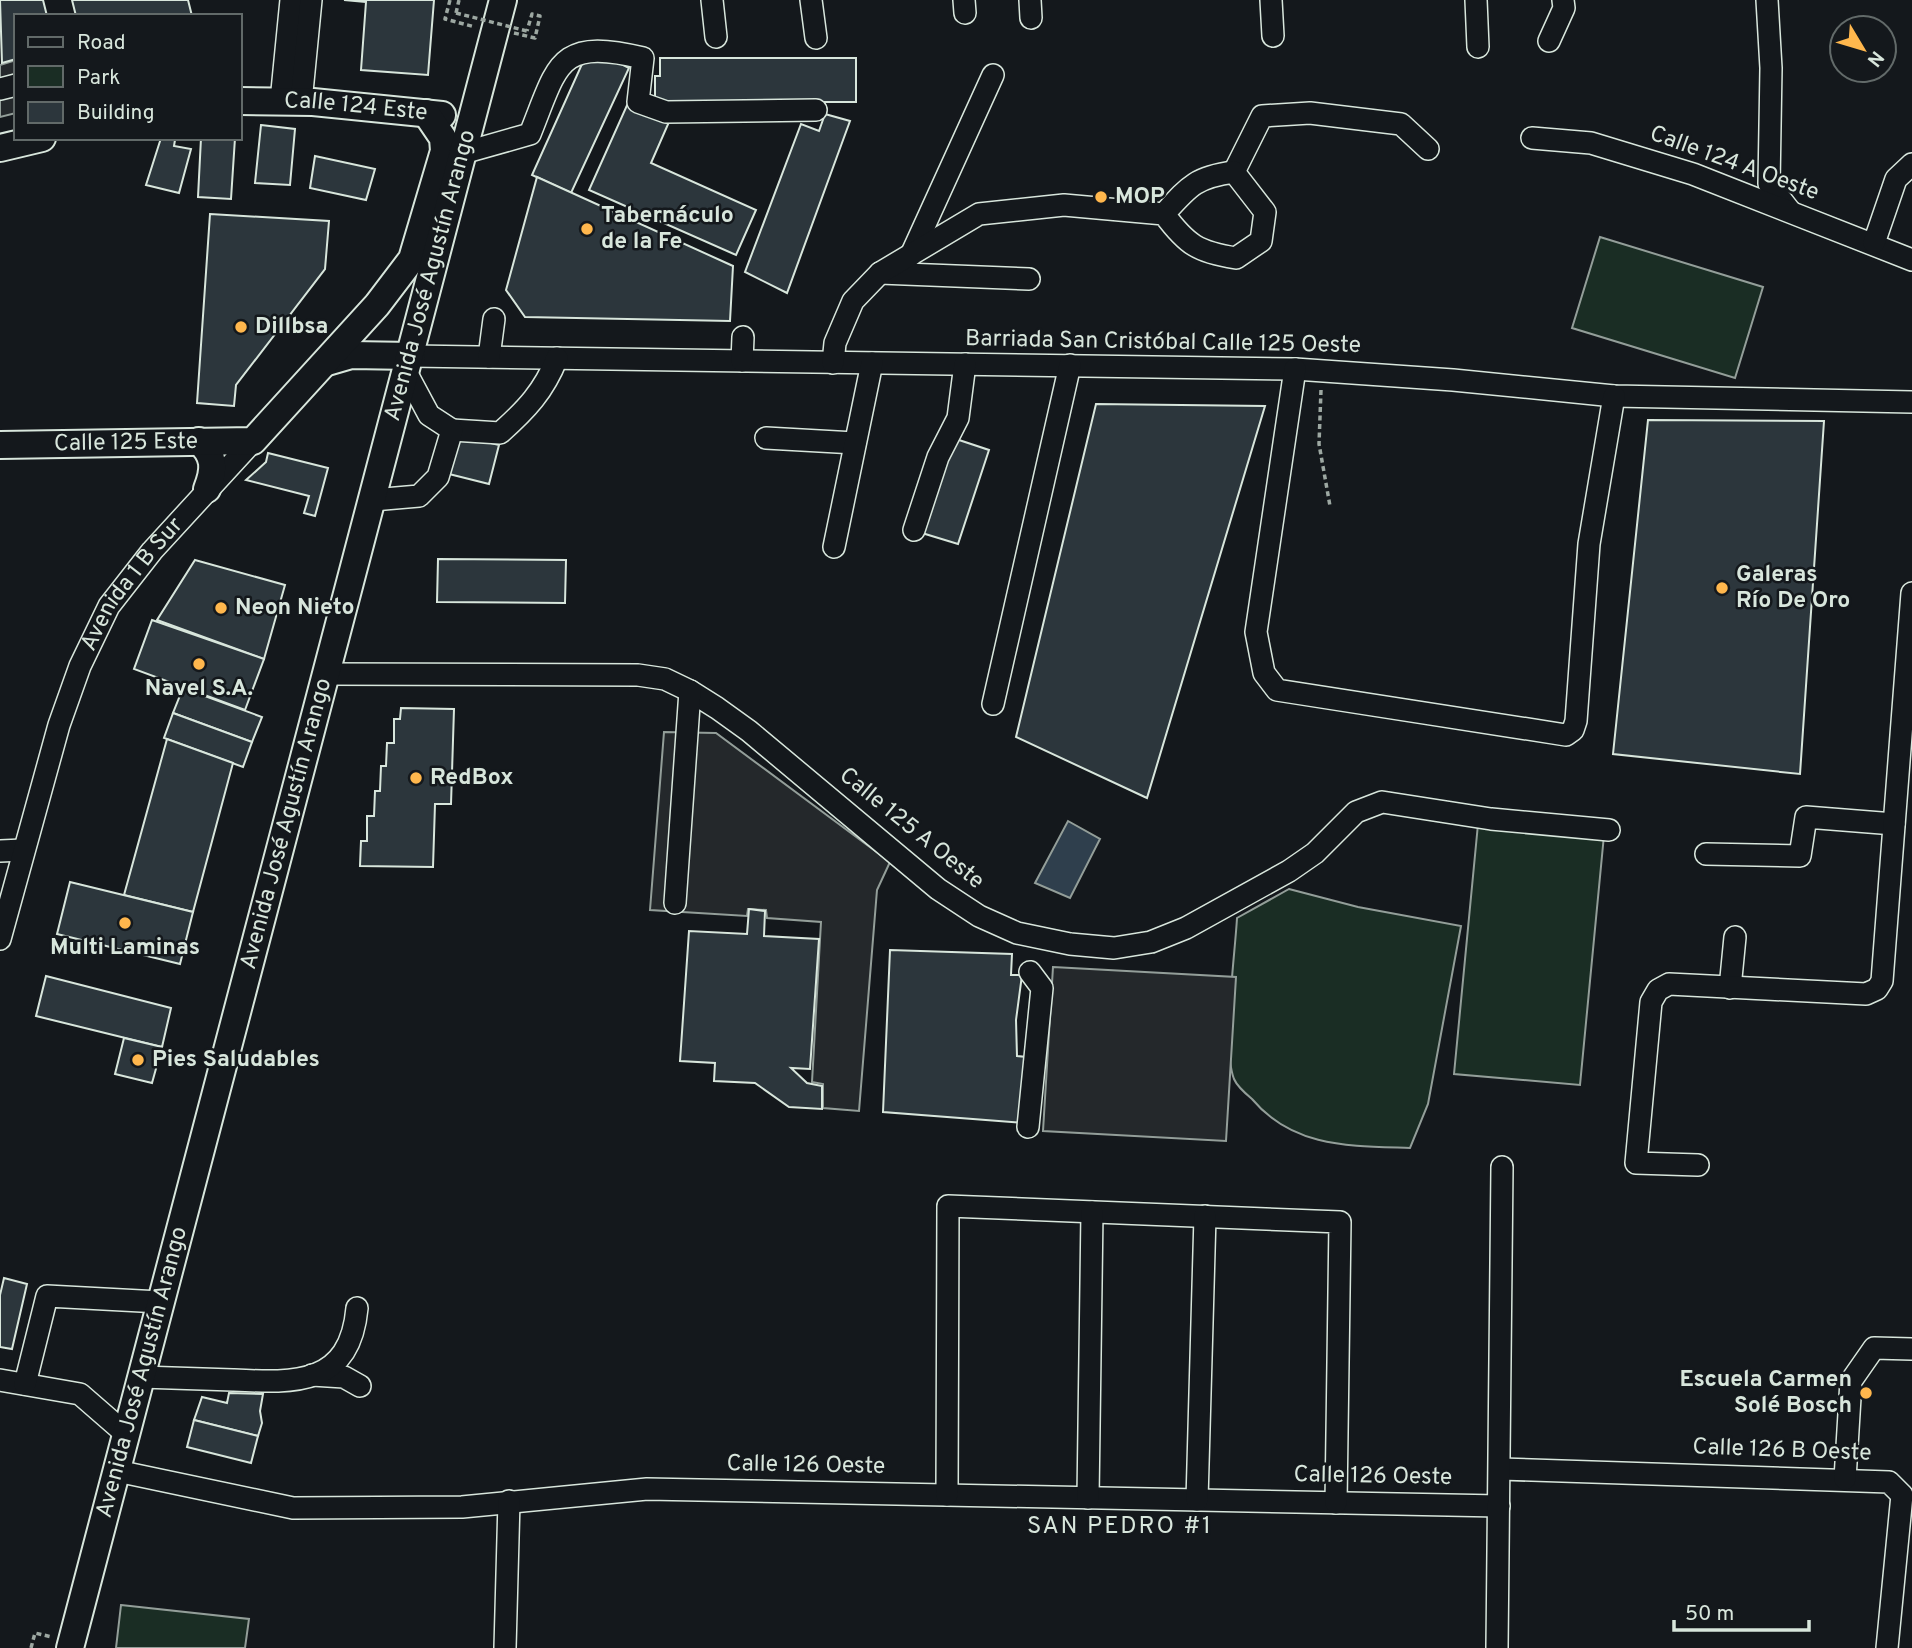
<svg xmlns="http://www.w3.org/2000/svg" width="1912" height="1648" font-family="Overpass,sans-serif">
<rect width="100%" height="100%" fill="#14181c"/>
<!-- green -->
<g fill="#1a2d24" stroke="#939e99" stroke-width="2">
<path d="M1600 237 1763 287 1735 378 1572 328Z"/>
<path d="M1478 824 1604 835 1580 1085 1454 1074Z"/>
<path d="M1289 889 1358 907 1461 926 1428 1104 1410 1148C1350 1146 1293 1148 1252 1099 1246 1094 1237 1086 1234 1079 1222 1048 1235 955 1237 918Z"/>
<path d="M121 1605 249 1619 245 1648H116Z"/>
</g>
<!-- parking -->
<g fill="#24282b" stroke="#939e99" stroke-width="2">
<path d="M16 60V113L0 117V65Z"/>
<path d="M664 732 716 733 890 862 877 890 859 1111 823 1108V1084L812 1082 821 922 767 918 766 910 748 909 747 916 650 910Z"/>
<path d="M1053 967 1236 977 1226 1141 1043 1131Z"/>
</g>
<!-- water -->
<path fill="#2f3f4d" stroke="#939e99" stroke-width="2" d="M1068 821 1100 839 1070 898 1035 883Z"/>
<!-- building -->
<g fill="#2c363c" stroke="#d8e6dc" stroke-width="2">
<path d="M0 0H43L47 16H16V59L2 63Z"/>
<path d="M72 0H188L192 16H76Z"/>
<path d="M434 0 428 75 361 70 366 2 344 0Z"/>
<path d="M591 44 606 56 629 68 571 193 532 175Z"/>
<path d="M660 58H856V102H655V76H660Z"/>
<path d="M628 103 669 122 651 163 756 210 736 255 589 190Z"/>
<path d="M825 114 850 121 787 293 745 272 801 124 819 131Z"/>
<path d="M261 125 295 129 290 185 255 183Z"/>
<path d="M161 138 175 140 174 146 191 149 179 193 146 185Z"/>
<path d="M201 138H235L231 199 198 197Z"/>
<path d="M315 156 375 169 366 200 310 188Z"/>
<path d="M537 177 733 266 730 321 525 317 506 290Z"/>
<path d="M210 214 329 221 325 269 236 385 234 406 197 403Z"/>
<path d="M1096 404 1265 406 1147 798 1016 737Z"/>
<path d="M1648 420 1824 421 1800 774 1613 754Z"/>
<path d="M455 434 499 445 489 484 445 473Z"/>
<path d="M953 438 989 450 958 544 922 533Z"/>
<path d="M268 453 328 468 315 516 304 513 309 496 246 480 266 462Z"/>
<path d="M438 559 566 560 565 603 437 602Z"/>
<path d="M195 560 285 585 264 659 157 620Z"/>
<path d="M152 620 264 659 245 710 134 669Z"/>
<path d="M183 688 262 717 252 742 173 713Z"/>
<path d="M401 708 454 709 451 804H435L433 867 360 866 361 841H367V816H374L375 791H380L381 766H386L387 743H394V719H400Z"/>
<path d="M173 713 252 742 243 767 164 738Z"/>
<path d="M167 739 233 763 193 912 124 895Z"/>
<path d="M70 882 193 912 180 964 57 934Z"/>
<path d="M749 909 765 911 764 936 819 939 810 1069 791 1068 807 1083 822 1086V1109L789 1107 755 1083 714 1081 715 1063 680 1061 689 931 747 934Z"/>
<path d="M890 950 1012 954 1011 975H1022L1016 1020 1017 1056 1027 1057 1026 1123 883 1112Z"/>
<path d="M46 976 171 1008 162 1047 36 1016Z"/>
<path d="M124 1038 162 1047 152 1083 115 1074Z"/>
<path d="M4 1278 27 1284 12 1349 0 1347V1295Z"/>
<path d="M229 1393 263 1394 260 1411 262 1423 258 1436 194 1420 202 1397 227 1403Z"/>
<path d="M194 1420 258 1436 251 1463 187 1447Z"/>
</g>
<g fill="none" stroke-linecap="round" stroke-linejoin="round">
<!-- minor casing -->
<g stroke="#d8e6dc" stroke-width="24">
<g id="minor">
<path d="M712 0 716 37"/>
<path d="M811 0 816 38"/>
<path d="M964 0 965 13"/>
<path d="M1030 0 1031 18"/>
<path d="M1271 0 1273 36"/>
<path d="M1476 0 1478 47"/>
<path d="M1767 0 1771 68 1769 184 1790 211"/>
<path d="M1549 41 1564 8 1563 0"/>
<path d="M0 89 16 85"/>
<path d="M281 101 291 0"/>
<path d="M301 102 311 0"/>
<path d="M1532 138 1591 143 1693 174 1912 260"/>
<path d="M463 153 530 134C558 65 557 37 643 58L638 102 666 112 816 110"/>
<path d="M1234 172 1262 116 1310 113 1401 124 1428 149"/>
<path d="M1874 243 1896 179 1912 164"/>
<path d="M911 255 993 75"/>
<path d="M880 273 1029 279"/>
<path d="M412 356 1295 369 1453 380 1614 396 1912 402"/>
<path d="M489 357 494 319"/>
<path d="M742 361 743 337"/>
<path d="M833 363 835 343 853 301 880 273 979 214 1064 205 1164 214C1187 245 1198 252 1236 258L1261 241 1265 212 1234 172C1196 177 1189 186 1164 214"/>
<path d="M1295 369 1256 632 1264 673 1277 690 1566 735 1573 730 1576 721 1589 544 1614 396"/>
<path d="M452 430 500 433C526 410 544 391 557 358"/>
<path d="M766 438 855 443"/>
<path d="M373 500 419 496 438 477 452 430 429 415 407 374"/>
<path d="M914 530 938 457 958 418 965 364"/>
<path d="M834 547 872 363"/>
<path d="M325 674 638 675 665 679 690 691 717 708 749 731 938 889 979 916 1017 933 1070 944 1114 948 1151 942 1186 928 1289 871 1315 853 1356 812 1382 802 1491 819 1609 830"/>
<path d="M993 704 1070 365"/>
<path d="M0 851 23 850"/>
<path d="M1706 854 1800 856 1806 817 1894 824"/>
<path d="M675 903 690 691"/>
<path id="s1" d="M0 939 59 725 80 666 109 606 152 551 253 441"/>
<path d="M1730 988 1735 937"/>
<path d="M1028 1127 1042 988 1030 972"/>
<path d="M1698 1165 1636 1163 1651 1002 1658 990 1669 984 1866 994 1877 989 1882 981 1912 593"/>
<path d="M312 1375 344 1377 360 1386"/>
<path d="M141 1377C172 1378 202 1379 233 1380 295 1383 350 1386 357 1308"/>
<path d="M0 1380 80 1394 126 1434"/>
<path d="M25 1384 47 1296 160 1302"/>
<path d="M1500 1469 1889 1482 1902 1495 1887 1648"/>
<path d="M117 1471 293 1508 462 1507 647 1489 1499 1506"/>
<path d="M1845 1479 1851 1381 1874 1348 1912 1349"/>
<path d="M947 1495 948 1206 1340 1222 1336 1503"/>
<path d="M1088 1498 1092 1212"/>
<path d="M1197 1500 1205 1216"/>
<path d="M505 1648 509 1501"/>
<path d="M1497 1648 1502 1167"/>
</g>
</g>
<!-- major casing -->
<g stroke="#d8e6dc" stroke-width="30">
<g id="major">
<path id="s2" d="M240 101 313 102 442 115"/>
<path d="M0 148 42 138"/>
<path d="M327 362 351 355 412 356"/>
<path d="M199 441C215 456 215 469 207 489"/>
<path id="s3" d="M0 445 253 441 377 305 412 259 444 151 443 138 426 113"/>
<path id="s4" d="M70 1648 503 0"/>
</g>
</g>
<!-- path -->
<g stroke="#9da8a2" stroke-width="3.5" stroke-dasharray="5 3.5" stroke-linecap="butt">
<path d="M450 0 445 19 475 27"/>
<path d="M456 13 459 0"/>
<path d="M514 33 535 38 540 16 532 14 527 31"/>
<path d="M1321 390 1319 444 1330 506"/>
<path d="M31 1648 35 1633 52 1637"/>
</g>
<!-- minor -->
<use href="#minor" stroke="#14181c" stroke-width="21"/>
<!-- major -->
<use href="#major" stroke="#14181c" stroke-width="26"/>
<!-- path-bridge -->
<path stroke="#9da8a2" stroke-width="3.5" stroke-dasharray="5 3.5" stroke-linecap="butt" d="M456 13 527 31"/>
</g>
<!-- markers -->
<g fill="#ffb74d" stroke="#14181c" stroke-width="2.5">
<circle cx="1101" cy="197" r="7"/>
<circle cx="587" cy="229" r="7"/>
<circle cx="241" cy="327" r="7"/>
<circle cx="1722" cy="588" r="7"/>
<circle cx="221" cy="608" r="7"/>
<circle cx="199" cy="664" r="7"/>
<circle cx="416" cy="778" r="7"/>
<circle cx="125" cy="923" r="7"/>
<circle cx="138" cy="1060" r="7"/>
<circle cx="1866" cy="1393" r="7"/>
</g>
<g text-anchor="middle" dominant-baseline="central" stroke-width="5" stroke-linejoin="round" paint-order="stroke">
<!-- street labels -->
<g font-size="23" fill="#d8e6dc" stroke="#14181c">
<text stroke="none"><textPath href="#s2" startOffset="116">Calle 124 Este</textPath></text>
<text transform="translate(1734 164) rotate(20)">Calle 124 A Oeste</text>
<text stroke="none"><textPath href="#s4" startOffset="1419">Avenida José Agustín Arango</textPath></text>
<text transform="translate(1163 343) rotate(1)">Barriada San Cristóbal Calle 125 Oeste</text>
<text stroke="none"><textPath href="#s3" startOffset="126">Calle 125 Este</textPath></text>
<text stroke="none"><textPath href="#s1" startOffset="382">Avenida 1 B Sur</textPath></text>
<text stroke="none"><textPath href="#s4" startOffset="852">Avenida José Agustín Arango</textPath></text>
<text transform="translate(911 829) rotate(39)">Calle 125 A Oeste</text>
<text stroke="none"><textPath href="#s4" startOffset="285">Avenida José Agustín Arango</textPath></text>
<text transform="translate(1782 1451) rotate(2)">Calle 126 B Oeste</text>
<text transform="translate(806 1466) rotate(1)">Calle 126 Oeste</text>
<text transform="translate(1373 1477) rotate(1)">Calle 126 Oeste</text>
</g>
<!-- poi labels -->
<g font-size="23" font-weight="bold" fill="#d8e6dc" stroke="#14181c" text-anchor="start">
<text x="1115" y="197">MOP</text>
<text x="601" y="216">Tabernáculo<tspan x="601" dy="26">de la Fe</tspan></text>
<text x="255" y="327">Dillbsa</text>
<text x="1736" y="575">Galeras<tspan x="1736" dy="26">Río De Oro</tspan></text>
<text x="235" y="608">Neon Nieto</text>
<text x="199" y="689" text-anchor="middle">Navel S.A.</text>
<text x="430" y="778">RedBox</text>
<text x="125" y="948" text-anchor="middle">Multi Laminas</text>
<text x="152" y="1060">Pies Saludables</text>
<text x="1852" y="1380" text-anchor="end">Escuela Carmen<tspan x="1852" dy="26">Solé Bosch</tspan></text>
</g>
<!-- neighbourhood labels -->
<g font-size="24" letter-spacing="2" fill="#d8e6dc" stroke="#14181c">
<text x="1120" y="1527">SAN PEDRO #1</text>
</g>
</g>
<!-- legend -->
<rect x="14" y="14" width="228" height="126" fill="#14181c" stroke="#626a69" stroke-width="2"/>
<rect x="28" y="37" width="35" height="10" fill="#14181c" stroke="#626a69" stroke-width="2"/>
<text x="77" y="49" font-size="21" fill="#d8e6dc">Road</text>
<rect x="28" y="66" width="35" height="21" fill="#1a2d24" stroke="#626a69" stroke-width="2"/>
<text x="77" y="84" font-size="21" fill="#d8e6dc">Park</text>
<rect x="28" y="102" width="35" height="21" fill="#2c363c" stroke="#626a69" stroke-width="2"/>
<text x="77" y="119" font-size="21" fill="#d8e6dc">Building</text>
<!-- north arrow -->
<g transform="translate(1863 49) rotate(128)"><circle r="33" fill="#14181c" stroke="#626a69" stroke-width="2"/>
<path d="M0-5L12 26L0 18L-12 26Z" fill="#ffb74d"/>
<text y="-10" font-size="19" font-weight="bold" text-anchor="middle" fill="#d8e6dc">N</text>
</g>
<!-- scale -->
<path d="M1674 1620v10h135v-10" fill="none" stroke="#d8e6dc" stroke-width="3.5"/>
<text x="1685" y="1620" font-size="21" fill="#d8e6dc" stroke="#14181c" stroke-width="5" paint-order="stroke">50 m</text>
</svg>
